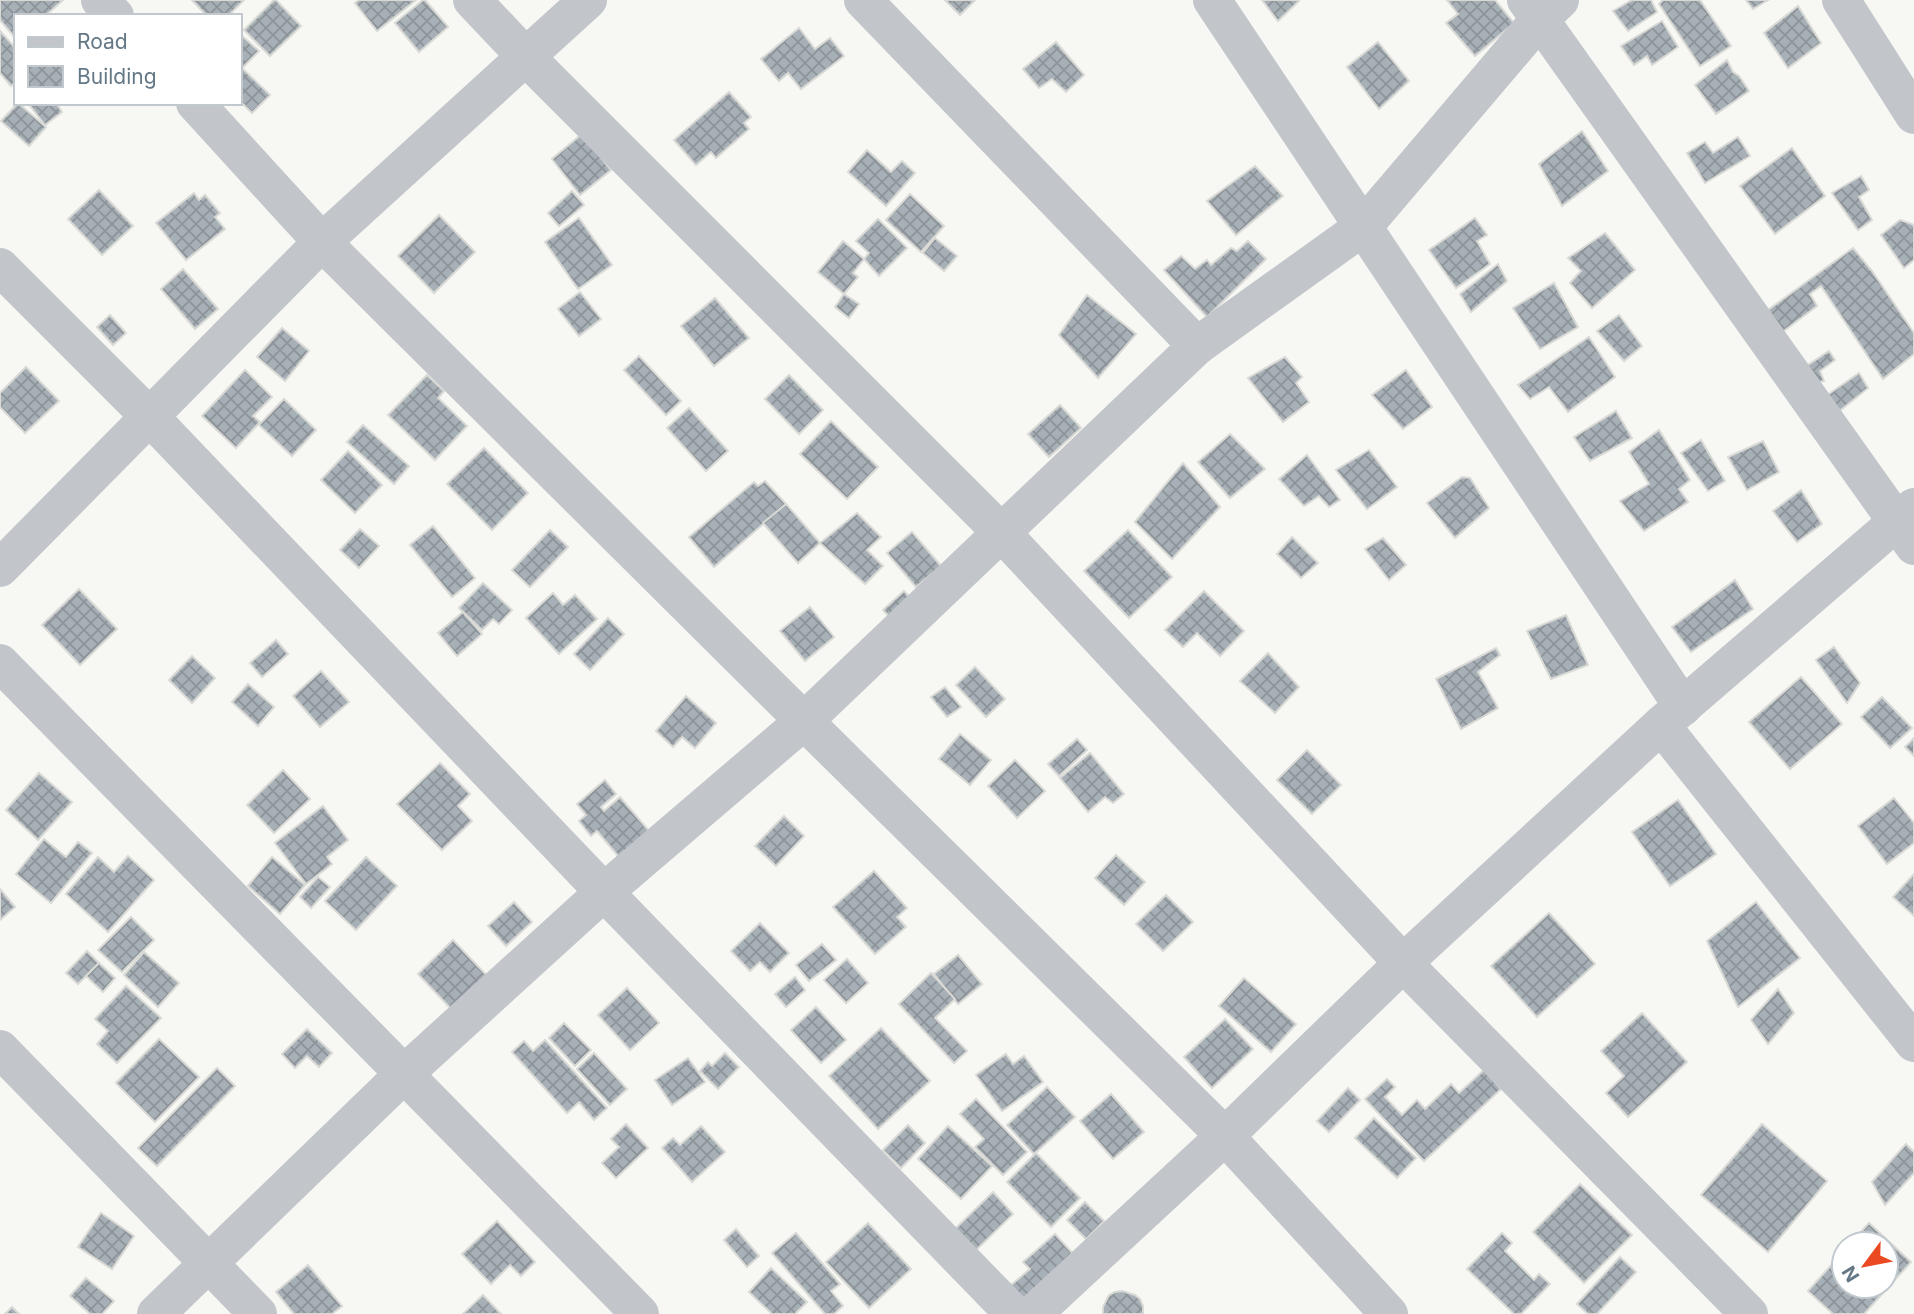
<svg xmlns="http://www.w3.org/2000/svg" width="1914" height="1314" font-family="Inter,sans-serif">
<defs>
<pattern id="building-cross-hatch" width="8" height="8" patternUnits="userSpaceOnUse" patternTransform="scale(1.75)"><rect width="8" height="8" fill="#a7b0b6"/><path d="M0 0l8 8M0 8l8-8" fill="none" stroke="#8c949a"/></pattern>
</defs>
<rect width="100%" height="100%" fill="#f7f7f4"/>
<!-- building -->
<g fill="url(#building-cross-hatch)" stroke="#d9d9d6" stroke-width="2">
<path d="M0 0H63L45 16H16V39L0 20Z"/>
<path d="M192 0H244L228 16H207Z"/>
<path d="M274 0H276L301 26 270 56 244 30Z"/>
<path d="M359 0H416L377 31 355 3Z"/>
<path d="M423 0H425L448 27 419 52 395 23Z"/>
<path d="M945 0H975L960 15Z"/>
<path d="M1262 0H1298L1299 1 1278 21Z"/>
<path d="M1447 0H1495L1514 23 1475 56 1446 23 1458 14Z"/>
<path d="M1632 0H1651L1657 12 1628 31 1613 11Z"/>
<path d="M1663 0H1700L1731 46 1700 66 1659 4Z"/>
<path d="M1746 0H1768L1753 9Z"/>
<path d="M1798 6 1821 43 1788 68 1764 33Z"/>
<path d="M1662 21 1678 47 1652 65 1647 56 1634 65 1621 46Z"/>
<path d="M799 28 815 49 830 38 844 56 801 89 788 73 779 81 761 59Z"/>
<path d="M0 31 16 49V82L11 86 0 73Z"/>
<path d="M240 34 259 51 242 68 270 95 252 113 240 101Z"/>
<path d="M1056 42 1084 75 1066 92 1052 79 1039 88 1023 69Z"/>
<path d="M1378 42 1409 81 1379 109 1347 67Z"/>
<path d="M1727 60 1733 72 1739 76 1749 91 1716 114 1695 85Z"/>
<path d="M729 92 751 117 744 123 749 129 716 158 711 152 696 165 674 140Z"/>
<path d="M18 103 46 127 29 146 1 121Z"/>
<path d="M28 103H56L62 112 45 125Z"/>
<path d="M1582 131 1608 171 1562 206 1539 164Z"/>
<path d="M582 134 611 170 580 195 552 159Z"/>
<path d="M1738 137 1750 156 1705 183 1687 153 1705 142 1713 153Z"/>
<path d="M1792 148 1825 196 1775 234 1740 186Z"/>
<path d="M867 150 891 172 902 161 915 173 886 206 848 172Z"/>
<path d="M1255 166 1283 196 1236 235 1207 201Z"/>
<path d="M1861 176 1869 190 1859 197 1872 220 1858 230 1832 193Z"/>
<path d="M99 190 133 226 102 255 68 219Z"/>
<path d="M572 191 584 205 559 226 548 213Z"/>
<path d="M194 193 199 200 205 195 220 213 215 217 225 229 186 260 156 223Z"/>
<path d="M910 194 944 226 921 252 886 220Z"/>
<path d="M439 215 475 252 434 293 398 256Z"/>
<path d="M579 218 612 265 578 289 545 242Z"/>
<path d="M1475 218 1487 235 1477 241 1490 264 1456 288 1429 250Z"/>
<path d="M878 219 907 248 879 276 864 259 869 253 856 241Z"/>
<path d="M1900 220 1912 224 1914 226V260L1904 268 1881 235Z"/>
<path d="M1605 233 1635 270 1592 308 1570 283 1581 271 1568 258Z"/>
<path d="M935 238 957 256 944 271 923 253Z"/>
<path d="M843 241 864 259 853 273 858 277 844 294 818 272Z"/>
<path d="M1248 241 1266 259 1207 317 1164 270 1181 256 1195 269 1207 260 1211 265 1231 248 1237 251Z"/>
<path d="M1853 248 1872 271 1914 333V354L1883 379 1821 286 1810 294 1817 306 1781 333 1768 310Z"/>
<path d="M1498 264 1507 281 1471 312 1460 294Z"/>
<path d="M183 269 218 309 195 329 161 289Z"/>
<path d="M1554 283 1578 327 1540 349 1513 308Z"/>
<path d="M580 292 601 319 579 336 558 309Z"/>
<path d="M844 294 859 304 849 318 835 307Z"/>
<path d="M1087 295 1136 334 1098 378 1059 335Z"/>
<path d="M715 298 749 338 714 366 681 326Z"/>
<path d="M110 315 126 333 113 345 97 327Z"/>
<path d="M1619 315 1642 346 1624 361 1597 331Z"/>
<path d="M282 328 309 351 285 381 257 357Z"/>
<path d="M1589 337 1615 377 1568 412 1549 387 1530 399 1518 385Z"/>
<path d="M1829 351 1835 360 1820 371 1824 381 1815 383 1805 367Z"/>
<path d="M639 356 681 401 666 415 624 370Z"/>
<path d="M1285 357 1302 377 1296 383 1309 402 1283 422 1248 378Z"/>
<path d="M26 367 59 401 25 433 0 407V393Z"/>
<path d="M245 370 272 397 253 416 260 422 236 448 202 416Z"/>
<path d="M1406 370 1432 407 1403 429 1372 395Z"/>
<path d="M1859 373 1868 388 1837 413 1826 396Z"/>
<path d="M427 375 444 391 438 398 467 426 435 460 388 415Z"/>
<path d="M789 375 823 410 799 434 765 399Z"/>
<path d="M284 399 316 430 292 456 259 425Z"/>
<path d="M1060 405 1081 428 1049 457 1028 434Z"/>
<path d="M689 408 728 451 706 471 667 428Z"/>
<path d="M1616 411 1632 438 1590 461 1574 437Z"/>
<path d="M831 421 878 467 847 499 800 454Z"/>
<path d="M363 425 409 466 394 484 347 442Z"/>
<path d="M1659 430 1690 480 1679 489 1688 502 1644 531 1620 501 1649 484 1629 452Z"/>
<path d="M1230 434 1265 469 1230 498 1198 462Z"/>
<path d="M1701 440 1725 481 1708 491 1681 453Z"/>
<path d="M1763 441 1779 472 1747 490 1728 457Z"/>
<path d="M484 448 528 493 492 530 447 484Z"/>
<path d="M1369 450 1397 487 1367 509 1336 470Z"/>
<path d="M348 451 382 485 355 513 321 480Z"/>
<path d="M1307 455 1340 500 1329 507 1319 496 1304 506 1279 479Z"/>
<path d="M1183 463 1220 507 1172 559 1135 522Z"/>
<path d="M1462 477 1470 478 1489 508 1455 538 1427 503Z"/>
<path d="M765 481 786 504 714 567 689 537 754 482 758 486Z"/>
<path d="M1801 490 1822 524 1797 542 1773 511Z"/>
<path d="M786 504 820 543 798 563 763 523Z"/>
<path d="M857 513 881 537 867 550 883 566 865 584 820 543Z"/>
<path d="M433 526 475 578 452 597 410 545Z"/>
<path d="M360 529 379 546 359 568 340 550Z"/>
<path d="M550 530 568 547 530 587 512 570Z"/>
<path d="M1128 530 1172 577 1129 618 1084 571Z"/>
<path d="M912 532 941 566 916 587 887 553Z"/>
<path d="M1292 537 1318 563 1301 578 1277 554Z"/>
<path d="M1383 538 1406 565 1389 580 1365 549Z"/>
<path d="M1735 580 1753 609 1691 652 1672 627Z"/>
<path d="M483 583 512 610 499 624 493 619 482 630 459 608Z"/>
<path d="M79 589 117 629 80 665 42 625Z"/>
<path d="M904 591 920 608 899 627 883 610Z"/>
<path d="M1204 591 1244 631 1220 656 1197 633 1183 647 1165 630Z"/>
<path d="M553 593 563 605 575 595 597 619 559 654 526 618Z"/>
<path d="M810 607 834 637 805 661 780 631Z"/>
<path d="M463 612 482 634 457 656 438 633Z"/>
<path d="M1566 615 1588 665 1551 679 1527 631Z"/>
<path d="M608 618 624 634 590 670 574 654Z"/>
<path d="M276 640 288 654 262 677 250 663Z"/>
<path d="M1834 647 1860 683 1847 703 1816 660Z"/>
<path d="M1496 648 1500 655 1478 672 1498 708 1461 729 1436 679Z"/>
<path d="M1268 653 1299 687 1275 713 1240 681Z"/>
<path d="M192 656 215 678 192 703 169 680Z"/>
<path d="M975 667 1005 699 986 717 956 685Z"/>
<path d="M321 671 349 702 320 727 293 696Z"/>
<path d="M1801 677 1842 724 1790 769 1749 722Z"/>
<path d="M248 684 274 707 258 726 232 702Z"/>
<path d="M945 687 961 707 947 717 931 697Z"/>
<path d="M686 696 716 723 695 748 682 737 673 747 656 731Z"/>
<path d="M1882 697 1912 728 1890 748 1861 717Z"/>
<path d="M960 734 991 760 970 785 939 759Z"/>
<path d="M1914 738V756L1905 747Z"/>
<path d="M1077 739 1087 750 1059 776 1048 764Z"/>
<path d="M1307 750 1341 785 1312 814 1277 780Z"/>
<path d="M1090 753 1124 794 1113 803 1105 797 1088 812 1060 778Z"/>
<path d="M1015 760 1045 791 1017 818 988 786Z"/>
<path d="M440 763 470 794 458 806 472 821 442 850 397 804Z"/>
<path d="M283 770 310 799 274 833 247 805Z"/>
<path d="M39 773 72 802 38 840 6 810Z"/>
<path d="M605 780 616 794 601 807 604 811 620 797 649 831 619 857 597 831 591 836 579 821 586 815 577 804Z"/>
<path d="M1894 798 1914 823V843L1887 864 1858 826Z"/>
<path d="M1678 800 1716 854 1670 886 1632 832Z"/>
<path d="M323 806 348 840 327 857 332 864 306 884 275 843Z"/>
<path d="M784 816 804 836 776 866 755 846Z"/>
<path d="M44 839 66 857 78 842 92 853 51 903 16 874Z"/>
<path d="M1116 855 1145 882 1124 905 1095 878Z"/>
<path d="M128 856 154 880 108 932 66 894 98 857 114 872Z"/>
<path d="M272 857 305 885 280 914 248 886Z"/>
<path d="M366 857 397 886 356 930 325 901Z"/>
<path d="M874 871 907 908 897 917 906 927 875 954 833 907Z"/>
<path d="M1914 874V916L1893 897Z"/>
<path d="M318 877 330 887 311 908 300 897Z"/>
<path d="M0 889 15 907 0 920Z"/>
<path d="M1166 895 1193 922 1163 951 1136 924Z"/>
<path d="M514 902 532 922 506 946 488 926Z"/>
<path d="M1756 902 1800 958 1738 1007 1707 941Z"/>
<path d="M1549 913 1595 964 1537 1017 1491 966Z"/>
<path d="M131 917 154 940 122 972 98 950Z"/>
<path d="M760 923 789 953 770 972 760 962 750 971 731 951Z"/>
<path d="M453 940 491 980 456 1014 418 974Z"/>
<path d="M822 944 836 960 809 981 796 965Z"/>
<path d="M87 951 99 963 78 984 66 973Z"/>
<path d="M144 952 179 983 158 1007 124 975Z"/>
<path d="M958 955 982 984 958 1004 934 974Z"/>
<path d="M847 959 868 983 846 1003 824 980Z"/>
<path d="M99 963 115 978 103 992 86 976Z"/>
<path d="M931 973 955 999 935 1018 967 1051 954 1063 899 1004Z"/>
<path d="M795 977 805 990 786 1007 775 994Z"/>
<path d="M1244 978 1296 1024 1271 1052 1219 1006Z"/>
<path d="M126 986 161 1018 117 1063 97 1044 108 1031 95 1019Z"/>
<path d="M627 988 659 1023 630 1050 598 1015Z"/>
<path d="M1778 989 1794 1013 1768 1044 1751 1020Z"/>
<path d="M816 1007 846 1040 821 1063 791 1030Z"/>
<path d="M1642 1013 1687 1062 1628 1117 1606 1093 1624 1076 1601 1051Z"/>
<path d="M1225 1019 1253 1049 1212 1088 1184 1057Z"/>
<path d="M564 1023 591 1050 575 1066 549 1038Z"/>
<path d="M881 1028 930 1081 878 1129 829 1076Z"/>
<path d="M307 1029 332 1053 319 1067 307 1056 295 1068 282 1054Z"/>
<path d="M159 1039 199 1077 155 1122 116 1083Z"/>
<path d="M545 1040 607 1108 594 1120 579 1102 567 1113 512 1052 524 1041 533 1051Z"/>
<path d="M594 1053 627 1089 610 1105 577 1069Z"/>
<path d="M725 1053 739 1067 718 1089 700 1071 708 1062 712 1066Z"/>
<path d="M1006 1054 1013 1064 1024 1056 1043 1082 1002 1111 976 1075Z"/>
<path d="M688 1058 705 1082 672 1105 655 1080Z"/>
<path d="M217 1068 235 1086 157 1166 138 1148Z"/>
<path d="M1484 1070 1501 1089 1424 1161 1365 1099 1387 1079 1395 1087 1385 1097 1402 1115 1417 1100 1425 1109 1451 1084 1459 1093Z"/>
<path d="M1047 1087 1075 1117 1034 1154 1007 1125Z"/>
<path d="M1348 1088 1360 1100 1329 1132 1317 1121Z"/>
<path d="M1111 1094 1144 1132 1113 1159 1080 1121Z"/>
<path d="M976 1099 1027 1152 1003 1175 975 1147 984 1139 960 1114Z"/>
<path d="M1374 1118 1416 1158 1397 1178 1355 1138Z"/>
<path d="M626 1124 648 1148 616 1178 602 1163 619 1147 611 1139Z"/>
<path d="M1762 1124 1827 1181 1768 1252 1701 1195Z"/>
<path d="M908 1125 925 1143 901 1168 883 1150Z"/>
<path d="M701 1126 725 1152 692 1182 662 1148 673 1138 680 1145Z"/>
<path d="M948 1126 992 1166 961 1199 918 1159Z"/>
<path d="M1906 1144 1914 1152V1173L1885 1205 1872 1182Z"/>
<path d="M1036 1153 1080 1198 1051 1227 1007 1182Z"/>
<path d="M1580 1184 1632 1235 1584 1283 1533 1232Z"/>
<path d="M993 1192 1013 1214 974 1252 954 1230Z"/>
<path d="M1085 1202 1104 1221 1086 1239 1067 1220Z"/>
<path d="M101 1213 134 1236 112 1269 78 1247Z"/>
<path d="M497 1221 535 1262 521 1276 510 1265 491 1284 462 1254Z"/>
<path d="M868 1223 911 1269 869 1308 826 1262Z"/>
<path d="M1869 1223 1911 1262 1864 1314H1833L1808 1291 1844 1251V1286H1886V1244H1850Z"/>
<path d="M736 1229 759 1256 747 1267 724 1240Z"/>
<path d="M796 1233 840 1284 831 1291 843 1306 834 1314H825L772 1253Z"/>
<path d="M1502 1233 1512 1243 1505 1251 1534 1280 1539 1274 1550 1284 1521 1314H1514L1467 1269Z"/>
<path d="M1055 1234 1075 1256 1024 1302 1010 1286 1030 1269 1023 1262Z"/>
<path d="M1620 1257 1636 1272 1597 1314H1588L1577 1304Z"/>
<path d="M308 1265 342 1306 332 1314H294L276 1292Z"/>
<path d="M771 1268 807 1302 795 1314H772L749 1292Z"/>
<path d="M86 1278 114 1301 102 1314H90L70 1296Z"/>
<path d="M1122 1291 1135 1295 1140 1299 1143 1306V1314H1103V1307L1109 1295 1115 1292Z"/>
<path d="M483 1295 501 1314H463Z"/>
<path d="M12 1307 19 1314H5Z"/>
</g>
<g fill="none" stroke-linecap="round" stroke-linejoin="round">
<!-- minor -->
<g stroke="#c2c6ca" stroke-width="38">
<path d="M100 0 115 16"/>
<path d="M472 0 526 57 1001 532 1403 963 1749 1314"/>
<path d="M863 0 1197 346"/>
<path d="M1212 0 1683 707"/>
<path d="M1526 0 1914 546"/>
<path d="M1841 0 1914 115"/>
<path d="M195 103 322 242 804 721 1225 1136 1389 1314"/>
<path d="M0 267 150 417 604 892 1014 1314"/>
<path d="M0 568 322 242 588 0"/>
<path d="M0 663 640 1314"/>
<path d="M1661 725 1914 1043"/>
<path d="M0 1049 258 1314"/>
<path d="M156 1314 404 1074 604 892 804 721 1197 346 1363 227 1539 20 1560 0"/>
<path d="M1033 1314 1225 1136 1403 963 1661 725 1914 507"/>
</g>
</g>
<!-- legend -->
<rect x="14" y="14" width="228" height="91" fill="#ffffff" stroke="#c1c9cf" stroke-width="2"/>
<rect x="28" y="37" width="35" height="10" fill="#c2c6ca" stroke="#c1c9cf" stroke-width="2"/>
<text x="77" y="49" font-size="21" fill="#657886">Road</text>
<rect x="28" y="66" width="35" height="21" fill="url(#building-cross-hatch)" stroke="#c1c9cf" stroke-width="2"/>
<text x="77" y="84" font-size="21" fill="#657886">Building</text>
<!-- north arrow -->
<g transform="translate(1865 1265) rotate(238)"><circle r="33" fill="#ffffff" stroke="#c1c9cf" stroke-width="2"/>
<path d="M0-5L12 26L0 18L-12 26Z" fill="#ea4921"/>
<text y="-10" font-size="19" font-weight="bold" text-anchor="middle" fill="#657886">N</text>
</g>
</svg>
